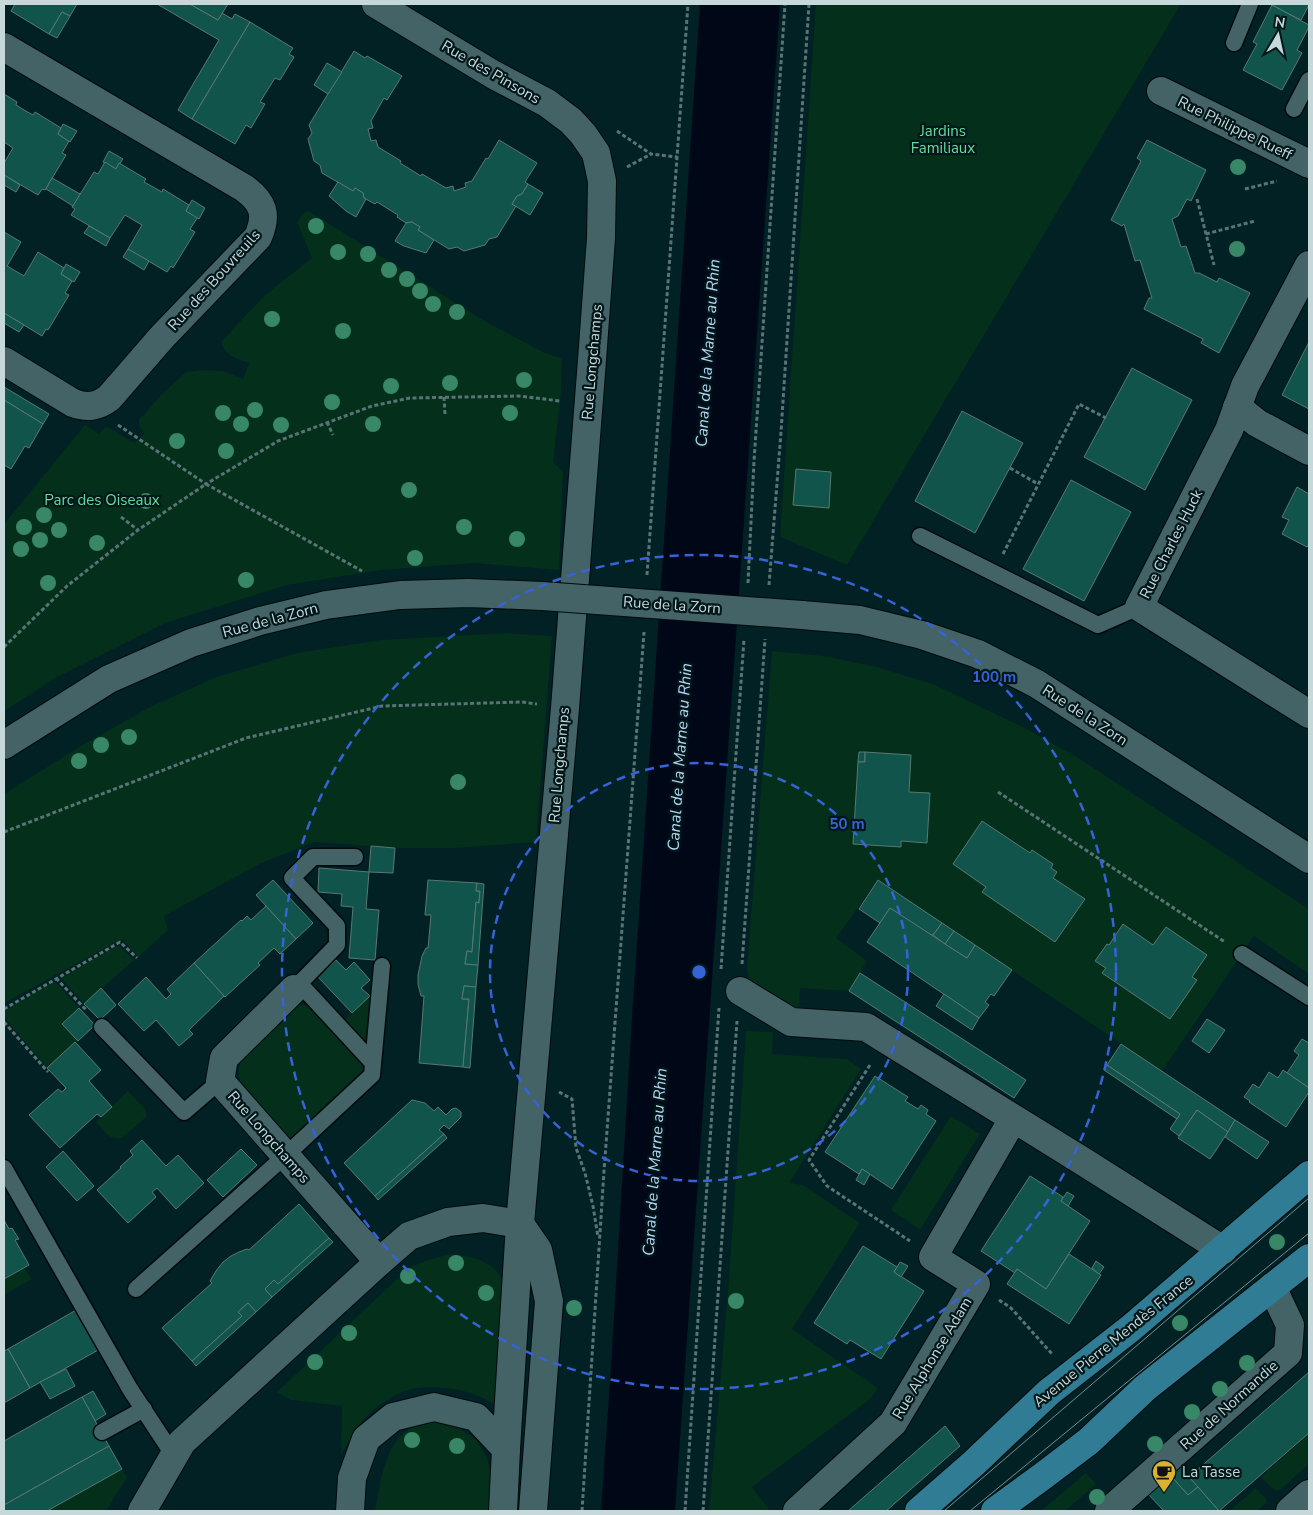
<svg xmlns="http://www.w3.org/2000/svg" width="1313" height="1515" font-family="'Nunito Sans',sans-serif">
<rect width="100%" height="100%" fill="#012124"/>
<!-- green -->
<g fill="#042f1b">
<path d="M816 4H1181L847 565 780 537Z"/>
<path d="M307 210 488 323 547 354 562 358 561 392 553 462 563 472 559 570 474 563 381 570 287 585 165 623 59 676 4 711V524L85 425 99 434 106 426 135 443 144 433 139 427V420L162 394 186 372 202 370 223 371 243 379 249 363C235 358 226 357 221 342L265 295 312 258 297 222Z"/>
<path d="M505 633 552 636 536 842 454 848H395L315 842 259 864 164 916 168 930 138 957 122 939 4 1003V794L81 746 148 708 216 677 297 653 380 640Z"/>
<path d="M772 651 824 656 873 666 933 684 1025 728 1077 757 1309 909V974L1254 936 1162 1071 878 880 836 938 867 961 849 991 800 988 799 1011 757 991 749 980 747 968Z"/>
<path d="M118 945 134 960 84 1004 61 978Z"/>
<path d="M54 981 79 1008 62 1024 78 1041 47 1068 4 1017V1011Z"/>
<path d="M370 996 371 999 368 1044 364 1043 344 1021Z"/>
<path d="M301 1005 308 1006 314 1009 361 1059 363 1066 362 1073 294 1138H289L284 1136 243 1089C237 1077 237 1067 244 1055L295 1006Z"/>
<path d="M746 1031 773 1032 772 1054 847 1059 861 1069 789 1183 803 1185 860 1223 792 1329 878 1388 869 1400 752 1487 770 1511H709L728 1292Z"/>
<path d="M128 1091 145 1109 146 1113V1117L122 1138C111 1142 103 1130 96 1122Z"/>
<path d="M951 1116 980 1134 920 1230 891 1210Z"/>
<path d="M451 1254C468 1256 487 1259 498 1273 501 1276 502 1283 504 1287L497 1406C474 1390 440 1384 412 1389 394 1393 370 1410 359 1425 352 1434 347 1445 341 1455L342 1406 291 1400 277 1392 395 1281 413 1266 431 1259Z"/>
<path d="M24 1268 32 1279 4 1295V1279Z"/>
<path d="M431 1420 455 1425 476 1440 487 1458 493 1483 491 1511H375C380 1485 384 1444 409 1429 416 1425 424 1423 431 1420Z"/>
<path d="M1309 1434V1464L1280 1490H1274L1261 1477Z"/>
<path d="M122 1469 127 1477 106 1511H47Z"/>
<path d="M1086 1473 1096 1484 1065 1511H1041Z"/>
<path d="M1256 1488 1266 1499V1503L1257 1511H1232L1231 1510Z"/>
</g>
<!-- water -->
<path fill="#000818" d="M700 4H780L675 1511H601L611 1367 632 1018Z"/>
<!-- building -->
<g fill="#11544b" stroke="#597872">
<path d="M15 4H77L70 16 62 12 49 34 11 11Z"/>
<path d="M157 4H190L218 20 222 13 232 19 235 14 250 22 192 119 178 110 219 40Z"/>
<path d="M190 4H228L218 20Z"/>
<path d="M1270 4H1309V5L1301 20Z"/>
<path d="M1272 5 1309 25V27L1297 50 1302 53 1282 90 1243 70 1257 44 1253 42Z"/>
<path d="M62 12 70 16 57 38 49 34Z"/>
<path d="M250 22 293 48 289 54 294 57 280 80 275 78 260 102 265 104 251 128 246 125 235 144 192 119Z"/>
<path d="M354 51 365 58 367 56 402 76 387 100 384 98 371 121 373 128 368 129 371 141 376 140 378 147 401 161 400 163 421 176 422 174 446 188 453 186 454 191 466 187 465 183 472 181 486 158 488 159 499 140 537 163 525 182 528 184 522 194 517 196 512 204 516 206 497 237 489 239 485 245 464 251 457 247 449 249 418 230 420 227 412 222 406 223 397 217 398 215 377 202 375 204 364 198 363 193 355 188 353 191 322 173 320 165 314 161 308 139 312 133 309 125Z"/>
<path d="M327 63 342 72 328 94 314 85Z"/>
<path d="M4 94 17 102 16 105 24 110 33 115 35 112 61 128 58 134 69 141 62 153 66 155 45 190 42 189 38 195 4 175V163L13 148 4 142Z"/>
<path d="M63 124 77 131 70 142 58 134Z"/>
<path d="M1147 140 1206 170 1191 201 1187 199 1178 216 1172 219 1181 247 1186 246 1195 273H1199L1217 282 1219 278 1250 293 1219 353 1201 343 1203 339 1144 309 1149 298H1152L1140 260 1135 261 1124 224 1122 226 1111 220 1141 161 1137 158Z"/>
<path d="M109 151 123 159 116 169 103 162Z"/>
<path d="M105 162 116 169 119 163 146 179 144 182 162 192 163 189 189 205 186 211 198 217 190 229 195 232 173 268 171 266 167 272 128 249 142 225 125 215 110 238 71 215 75 209 72 207 94 172 98 174Z"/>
<path d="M4 175 20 185 16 192 4 185Z"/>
<path d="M52 178 80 194 73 206 46 189Z"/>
<path d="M338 182 353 191 355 188 363 193 364 198 366 199 356 217 346 211 329 196Z"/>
<path d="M528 184 543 193 530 215 512 204 517 196 522 194Z"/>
<path d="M192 200 205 208 199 219 186 211Z"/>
<path d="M412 222 420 227 418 230 434 240 426 253 404 246 395 241 406 223Z"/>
<path d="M89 226 110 238 106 246 84 233Z"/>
<path d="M4 232 21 242 7 266 24 276 38 252 64 268 61 274 72 281 65 293 69 295 48 330 46 329 42 336 4 313Z"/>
<path d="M128 249 149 261 144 270 123 257Z"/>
<path d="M66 264 80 272 74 282 61 274Z"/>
<path d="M4 313 24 325 19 332 4 323Z"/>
<path d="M1309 342V409L1282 395Z"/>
<path d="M1132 368 1192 400 1145 490 1084 457Z"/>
<path d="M4 387 49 414 43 424 4 400Z"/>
<path d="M4 400 43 424 29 448 25 446 11 469 4 465Z"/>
<path d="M962 411 1023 443 975 533 915 501Z"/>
<path d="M796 469 831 472 829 508 793 505Z"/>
<path d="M1071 480 1131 512 1084 601 1023 569Z"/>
<path d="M1297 487 1309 494V544L1307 547 1282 534 1289 520 1282 517Z"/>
<path d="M859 752H865V762H858Z"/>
<path d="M865 752 911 755 909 792 930 793 927 843 901 841V847L853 844 858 762H865Z"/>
<path d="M982 821 1030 853 1032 850 1053 864 1051 868 1057 872 1053 878 1085 899 1055 942 982 892 986 887 953 864Z"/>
<path d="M371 846 395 848 393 873 369 872Z"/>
<path d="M319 868 369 872 366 909 379 910 375 960 349 958 353 907 341 906 342 894 318 892Z"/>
<path d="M273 880 313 923 296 939 256 895Z"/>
<path d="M428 880 477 883 476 891H480L479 903 476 902 472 952 467 951 465 964 478 965 476 987 464 986 462 999H469L463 1067 419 1063 424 996H421L418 984V975L422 956 426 948H428L431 915H425Z"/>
<path d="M878 880 942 923 933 935H930L890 908 880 923 859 909Z"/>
<path d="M477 883 484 884 478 965 465 964 467 951 472 952 476 902 479 903 480 891H476Z"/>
<path d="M266 906 296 939 280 954 274 948 258 963 260 965 225 997 194 963 241 920 242 921 247 916 251 920Z"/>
<path d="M890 908 967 958 975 945 1012 970 994 996 991 994 985 1002 989 1005 979 1018 867 942Z"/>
<path d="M942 923 954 931 945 944 933 935Z"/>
<path d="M1123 924 1153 945 1166 927 1207 955 1192 977 1197 980 1170 1019 1102 973 1106 968 1095 961 1107 944 1109 945Z"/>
<path d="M954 931 975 945 967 958 945 944Z"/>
<path d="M336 960 346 970 354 962 370 980 361 988 370 996 352 1013 318 977Z"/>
<path d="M194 963 224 996 189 1030 193 1034 179 1046 156 1020 144 1031 118 1004 146 977 166 999 171 994 167 989Z"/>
<path d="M860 973 1026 1080 1014 1098 849 991Z"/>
<path d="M464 986 476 987 470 1068 463 1067 469 999H462Z"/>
<path d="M101 988 116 1005 100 1020 84 1004Z"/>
<path d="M944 994 979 1018 972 1030 936 1006Z"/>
<path d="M79 1008 95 1025 78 1041 62 1024Z"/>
<path d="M1207 1019 1225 1030 1209 1053 1192 1041Z"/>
<path d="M1302 1039 1309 1043V1088L1287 1073 1299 1055 1294 1051Z"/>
<path d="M75 1042 101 1070 89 1081 112 1107 101 1117 97 1114 60 1148 29 1115 58 1089 62 1092 66 1088 47 1068Z"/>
<path d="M1121 1044 1235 1120 1228 1132 1197 1110 1179 1136 1170 1129 1180 1114 1107 1065Z"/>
<path d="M1107 1065 1180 1114 1177 1119 1104 1070Z"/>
<path d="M1283 1070 1309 1088V1092L1286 1127 1249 1102 1250 1101 1244 1097 1253 1084 1259 1088 1269 1072 1278 1078Z"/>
<path d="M875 1076 908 1097 905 1101 918 1109 921 1105 928 1110 926 1114 936 1121 892 1189 862 1169 859 1174 825 1152Z"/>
<path d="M412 1100 425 1103 434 1111 438 1107 446 1115 452 1109 456 1108 461 1112V1117L449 1129 444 1125 439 1130 444 1134 375 1196 344 1163Z"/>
<path d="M1197 1110 1228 1132 1210 1159 1178 1138Z"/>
<path d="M1235 1120 1269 1142 1257 1159 1225 1137Z"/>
<path d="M444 1134 447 1138 378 1200 375 1196Z"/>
<path d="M142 1140 166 1166 178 1155 204 1183 176 1209 157 1188 152 1192 156 1197 128 1223 97 1190 121 1168 120 1167 133 1155 130 1151Z"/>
<path d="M241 1149 257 1165 223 1197 207 1180Z"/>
<path d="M63 1151 94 1186 77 1201 46 1167Z"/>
<path d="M862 1169 870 1174 864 1185 856 1180Z"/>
<path d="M1030 1176 1063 1197 1061 1201 1090 1221 1046 1289 1017 1269 1015 1273 981 1251Z"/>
<path d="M1067 1192 1074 1196 1068 1206 1061 1201Z"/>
<path d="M299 1204 329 1238 278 1284 274 1280 265 1289 272 1297 256 1312 248 1303 238 1312 242 1316 192 1361 162 1328 212 1283 210 1281 216 1271 223 1262 231 1256 239 1252 247 1249 249 1250Z"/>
<path d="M4 1220 9 1229 12 1228 15 1233 19 1239 15 1240 29 1265 4 1279Z"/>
<path d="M329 1238 333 1242 272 1297 265 1289 274 1280 278 1284Z"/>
<path d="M863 1246 897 1267 894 1272 924 1291 881 1359 850 1340 847 1344 814 1323Z"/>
<path d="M1069 1254 1101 1275 1069 1324 1007 1284 1017 1269 1046 1289Z"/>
<path d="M1096 1261 1104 1267 1099 1274 1092 1268Z"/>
<path d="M900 1262 908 1266 901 1277 894 1272Z"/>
<path d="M248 1303 256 1312 196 1366 192 1361 242 1316 238 1312Z"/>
<path d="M78 1309 100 1349 30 1388 8 1349Z"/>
<path d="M8 1349 30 1388 4 1403V1351Z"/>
<path d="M66 1369 75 1386 50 1399 40 1382Z"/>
<path d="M1309 1372V1433L1219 1511 1189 1477Z"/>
<path d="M93 1391 106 1414 95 1421 82 1397Z"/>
<path d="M82 1397 109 1446 4 1505V1441Z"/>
<path d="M945 1426 960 1446 886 1511H848Z"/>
<path d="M109 1446 122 1469 47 1511H4V1505Z"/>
<path d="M1180 1467 1198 1487 1188 1495 1171 1476Z"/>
<path d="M1171 1476 1188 1495 1198 1487 1219 1511H1164L1149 1495Z"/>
</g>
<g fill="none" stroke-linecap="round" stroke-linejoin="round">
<!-- lane casing -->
<g stroke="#000a0c" stroke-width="19">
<g id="lane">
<path d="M1234 43 1250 4"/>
<path d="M1294 109 1309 80"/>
<path d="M920 536 1098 625 1139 607"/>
<path d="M1242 954 1309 997"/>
<path d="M299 983 373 1063"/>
<path d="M294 989 337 945V926L292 878 313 857H355"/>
<path d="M102 1027 184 1112 220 1081"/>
<path d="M4 1168 130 1389 174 1456"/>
<path d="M136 1289 285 1156 372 1075 382 966"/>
<path d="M102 1432 144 1409"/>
</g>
</g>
<!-- street casing -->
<g stroke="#000a0c" stroke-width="30">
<g id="street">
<path d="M376 4 494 75 547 103 571 121 583 134 596 153 602 181 601 238 592 360 565 708 520 1224 506 1449"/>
<path d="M4 47 244 188C263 202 268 214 258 237L162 337 109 398C97 407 87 408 73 403L4 361"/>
<path d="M1161 91 1309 164"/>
<path d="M1309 265 1245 386 1229 430 1139 607 1309 714"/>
<path d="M1237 407 1257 423 1309 451"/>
<path d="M802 615 860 620 922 635 978 654 1037 684 1309 859"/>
<path d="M4 745 109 679 191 643 260 621 326 605 400 595 469 593 542 596"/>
<path d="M294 989 224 1058 220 1081 379 1262"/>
<path d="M740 991 791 1022 866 1027 1084 1162 1223 1250"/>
<path d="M520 1224 538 1250 549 1301 533 1511"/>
<path d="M142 1511 182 1442 379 1262 409 1236 448 1222 483 1218 520 1224"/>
<path d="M350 1511 352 1478 366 1439 393 1417 434 1407 476 1417 506 1449 503 1511"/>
<path d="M797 1511 893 1423 976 1284 933 1257 1013 1119"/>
<path d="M1109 1511 1288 1353 1290 1325 1272 1287"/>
<path d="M1290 1511 1309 1494"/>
</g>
</g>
<!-- primary casing -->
<g stroke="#000a0c" stroke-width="30">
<g id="primary">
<path d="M919 1511 974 1463 1049 1392 1131 1328 1309 1175"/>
<path d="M995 1511 1043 1476 1089 1441 1145 1388 1309 1258"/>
</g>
</g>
<!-- path -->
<g stroke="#5a7376" stroke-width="3" stroke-dasharray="4 2.5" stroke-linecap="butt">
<path d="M617 131 651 154 677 157"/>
<path d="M627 167 651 154"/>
<path d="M1245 189 1277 181"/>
<path d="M1197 199 1214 265"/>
<path d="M1206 234 1255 221"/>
<path d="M444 397 445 414"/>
<path d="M327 422 333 435"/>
<path d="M118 425 206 484 278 441 372 406 410 398 519 396 560 401"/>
<path d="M1010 468 1038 484"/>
<path d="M121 517 138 530"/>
<path d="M1003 554 1079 404 1106 418"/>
<path d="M647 575 688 4"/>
<path d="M748 583 754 461 785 4"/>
<path d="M769 585 781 432 809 4"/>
<path d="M4 647 67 586 138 530 206 484 362 571"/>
<path d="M998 792 1225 942"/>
<path d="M4 832 246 738 382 706 522 702 537 704"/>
<path d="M742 964 765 639"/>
<path d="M721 969 744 639"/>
<path d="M56 978 87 1011"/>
<path d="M4 1009 120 942 137 958"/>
<path d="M4 1022 48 1072"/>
<path d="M870 1065 809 1160 827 1186 910 1241"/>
<path d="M559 1092 572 1099 576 1148 585 1173 593 1206 598 1237"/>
<path d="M999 1300 1011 1308 1052 1354"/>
<path d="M582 1511 604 1171 644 632"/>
<path d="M685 1511 719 1008"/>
<path d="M703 1511 737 1021"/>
</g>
<!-- lane -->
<use href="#lane" stroke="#436367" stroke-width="16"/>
<!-- street -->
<use href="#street" stroke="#436367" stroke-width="28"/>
<!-- primary -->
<use href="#primary" stroke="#307c94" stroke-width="28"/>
<!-- tram -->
<g stroke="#758c8f" stroke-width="1">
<path d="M944 1511 1309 1198"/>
<path d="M970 1511 1309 1233"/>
</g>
<!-- street-bridge casing -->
<g stroke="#000a0c" stroke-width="30" stroke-linecap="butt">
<path id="street-bridge" d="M542 596 802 615"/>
</g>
<!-- street-bridge -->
<use href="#street-bridge" stroke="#436367" stroke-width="28"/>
</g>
<!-- trees -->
<g fill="#388767">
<circle cx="1238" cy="167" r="8"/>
<circle cx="316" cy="226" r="8"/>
<circle cx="1237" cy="249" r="8"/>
<circle cx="338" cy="252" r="8"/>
<circle cx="368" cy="254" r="8"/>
<circle cx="389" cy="270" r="8"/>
<circle cx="407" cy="279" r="8"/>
<circle cx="420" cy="291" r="8"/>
<circle cx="433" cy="304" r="8"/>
<circle cx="457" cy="312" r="8"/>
<circle cx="272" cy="319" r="8"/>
<circle cx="343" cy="331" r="8"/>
<circle cx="524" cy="380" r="8"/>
<circle cx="450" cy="383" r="8"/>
<circle cx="391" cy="386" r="8"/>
<circle cx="332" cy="402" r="8"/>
<circle cx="255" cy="410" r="8"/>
<circle cx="223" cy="413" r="8"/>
<circle cx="510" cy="413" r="8"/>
<circle cx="241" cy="424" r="8"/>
<circle cx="373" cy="424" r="8"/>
<circle cx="281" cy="425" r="8"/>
<circle cx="177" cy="441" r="8"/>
<circle cx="226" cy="451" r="8"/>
<circle cx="409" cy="490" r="8"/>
<circle cx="146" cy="501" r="8"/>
<circle cx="44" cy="515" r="8"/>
<circle cx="24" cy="527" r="8"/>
<circle cx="464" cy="527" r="8"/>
<circle cx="59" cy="530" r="8"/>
<circle cx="517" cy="539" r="8"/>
<circle cx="40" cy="540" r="8"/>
<circle cx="97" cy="543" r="8"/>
<circle cx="21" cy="549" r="8"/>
<circle cx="415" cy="558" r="8"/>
<circle cx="246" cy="580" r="8"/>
<circle cx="48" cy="583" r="8"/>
<circle cx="129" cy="737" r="8"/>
<circle cx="101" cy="745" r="8"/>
<circle cx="79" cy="761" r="8"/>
<circle cx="458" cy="782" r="8"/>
<circle cx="1277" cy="1242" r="8"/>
<circle cx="456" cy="1263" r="8"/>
<circle cx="408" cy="1276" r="8"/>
<circle cx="486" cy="1293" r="8"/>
<circle cx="736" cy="1301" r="8"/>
<circle cx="574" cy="1308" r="8"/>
<circle cx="1180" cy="1323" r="8"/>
<circle cx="349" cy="1333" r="8"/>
<circle cx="315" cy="1362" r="8"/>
<circle cx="1247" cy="1363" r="8"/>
<circle cx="1220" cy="1389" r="8"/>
<circle cx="1192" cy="1412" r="8"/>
<circle cx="412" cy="1440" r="8"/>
<circle cx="1155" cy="1444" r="8"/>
<circle cx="457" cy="1446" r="8"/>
<circle cx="1097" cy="1497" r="8"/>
</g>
<!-- distance rings -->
<g fill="none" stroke="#3663d8" stroke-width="2.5" stroke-dasharray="9 6">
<circle cx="699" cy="972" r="209"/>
<circle cx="699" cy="972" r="417"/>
</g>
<!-- icons -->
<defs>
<g id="cafe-pin" transform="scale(1.25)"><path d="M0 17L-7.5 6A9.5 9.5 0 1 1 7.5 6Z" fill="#dcb233" stroke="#011719"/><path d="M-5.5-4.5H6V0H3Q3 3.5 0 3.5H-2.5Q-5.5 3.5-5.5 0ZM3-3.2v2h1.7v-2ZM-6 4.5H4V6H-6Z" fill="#111"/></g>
</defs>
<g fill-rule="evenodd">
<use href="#cafe-pin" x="1164" y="1472"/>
</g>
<g text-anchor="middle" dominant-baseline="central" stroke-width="4.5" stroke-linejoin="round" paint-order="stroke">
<!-- street labels -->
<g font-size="15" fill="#c7d8da" stroke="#011719">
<text transform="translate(491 72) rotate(30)">Rue des Pinsons</text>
<text transform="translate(1235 128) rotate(26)">Rue Philippe Rueff</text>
<text transform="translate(214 280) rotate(-48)">Rue des Bouvreuils</text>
<text transform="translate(592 362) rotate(-85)">Rue Longchamps</text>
<text transform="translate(1171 544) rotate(-63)">Rue Charles Huck</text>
<text transform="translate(672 605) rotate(4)">Rue de la Zorn</text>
<text transform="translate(270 620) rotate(-15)">Rue de la Zorn</text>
<text transform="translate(1085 715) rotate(33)">Rue de la Zorn</text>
<text transform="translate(559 765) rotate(-85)">Rue Longchamps</text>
<text transform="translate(269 1137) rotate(49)">Rue Longchamps</text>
<text transform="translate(1113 1341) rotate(-39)">Avenue Pierre Mendès France</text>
<text transform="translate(932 1358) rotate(-59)">Rue Alphonse Adam</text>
<text transform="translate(1229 1405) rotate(-42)">Rue de Normandie</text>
</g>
<!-- park labels -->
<g font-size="15" fill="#65db9d" stroke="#011719">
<text x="943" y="131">Jardins<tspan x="943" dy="17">Familiaux</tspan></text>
<text x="102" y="500">Parc des Oiseaux</text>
</g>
<!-- poi labels -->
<g font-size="15" fill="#c7d8da" stroke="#011719" text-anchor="start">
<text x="1182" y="1472">La Tasse</text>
</g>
<!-- water labels -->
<g font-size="16" font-style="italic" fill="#b5d3f4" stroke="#011719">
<text transform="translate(708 353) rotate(-86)">Canal de la Marne au Rhin</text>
<text transform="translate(680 757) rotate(-86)">Canal de la Marne au Rhin</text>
<text transform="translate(655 1162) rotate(-86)">Canal de la Marne au Rhin</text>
</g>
</g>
<circle cx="699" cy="972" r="8" fill="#3663d8" stroke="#011719" stroke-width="2.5"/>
<g font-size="15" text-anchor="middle" font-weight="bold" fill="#3663d8" stroke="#011719" stroke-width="4.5" stroke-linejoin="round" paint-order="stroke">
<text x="994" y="682">100 m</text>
<text x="847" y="829">50 m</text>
</g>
<!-- border -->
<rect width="1313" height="1515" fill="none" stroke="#c7d8da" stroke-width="10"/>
<!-- north arrow -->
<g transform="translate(1278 35) rotate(9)" stroke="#011719" stroke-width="4" paint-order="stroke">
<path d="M0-4L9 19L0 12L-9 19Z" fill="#c7d8da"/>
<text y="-8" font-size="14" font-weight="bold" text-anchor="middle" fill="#c7d8da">N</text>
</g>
</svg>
